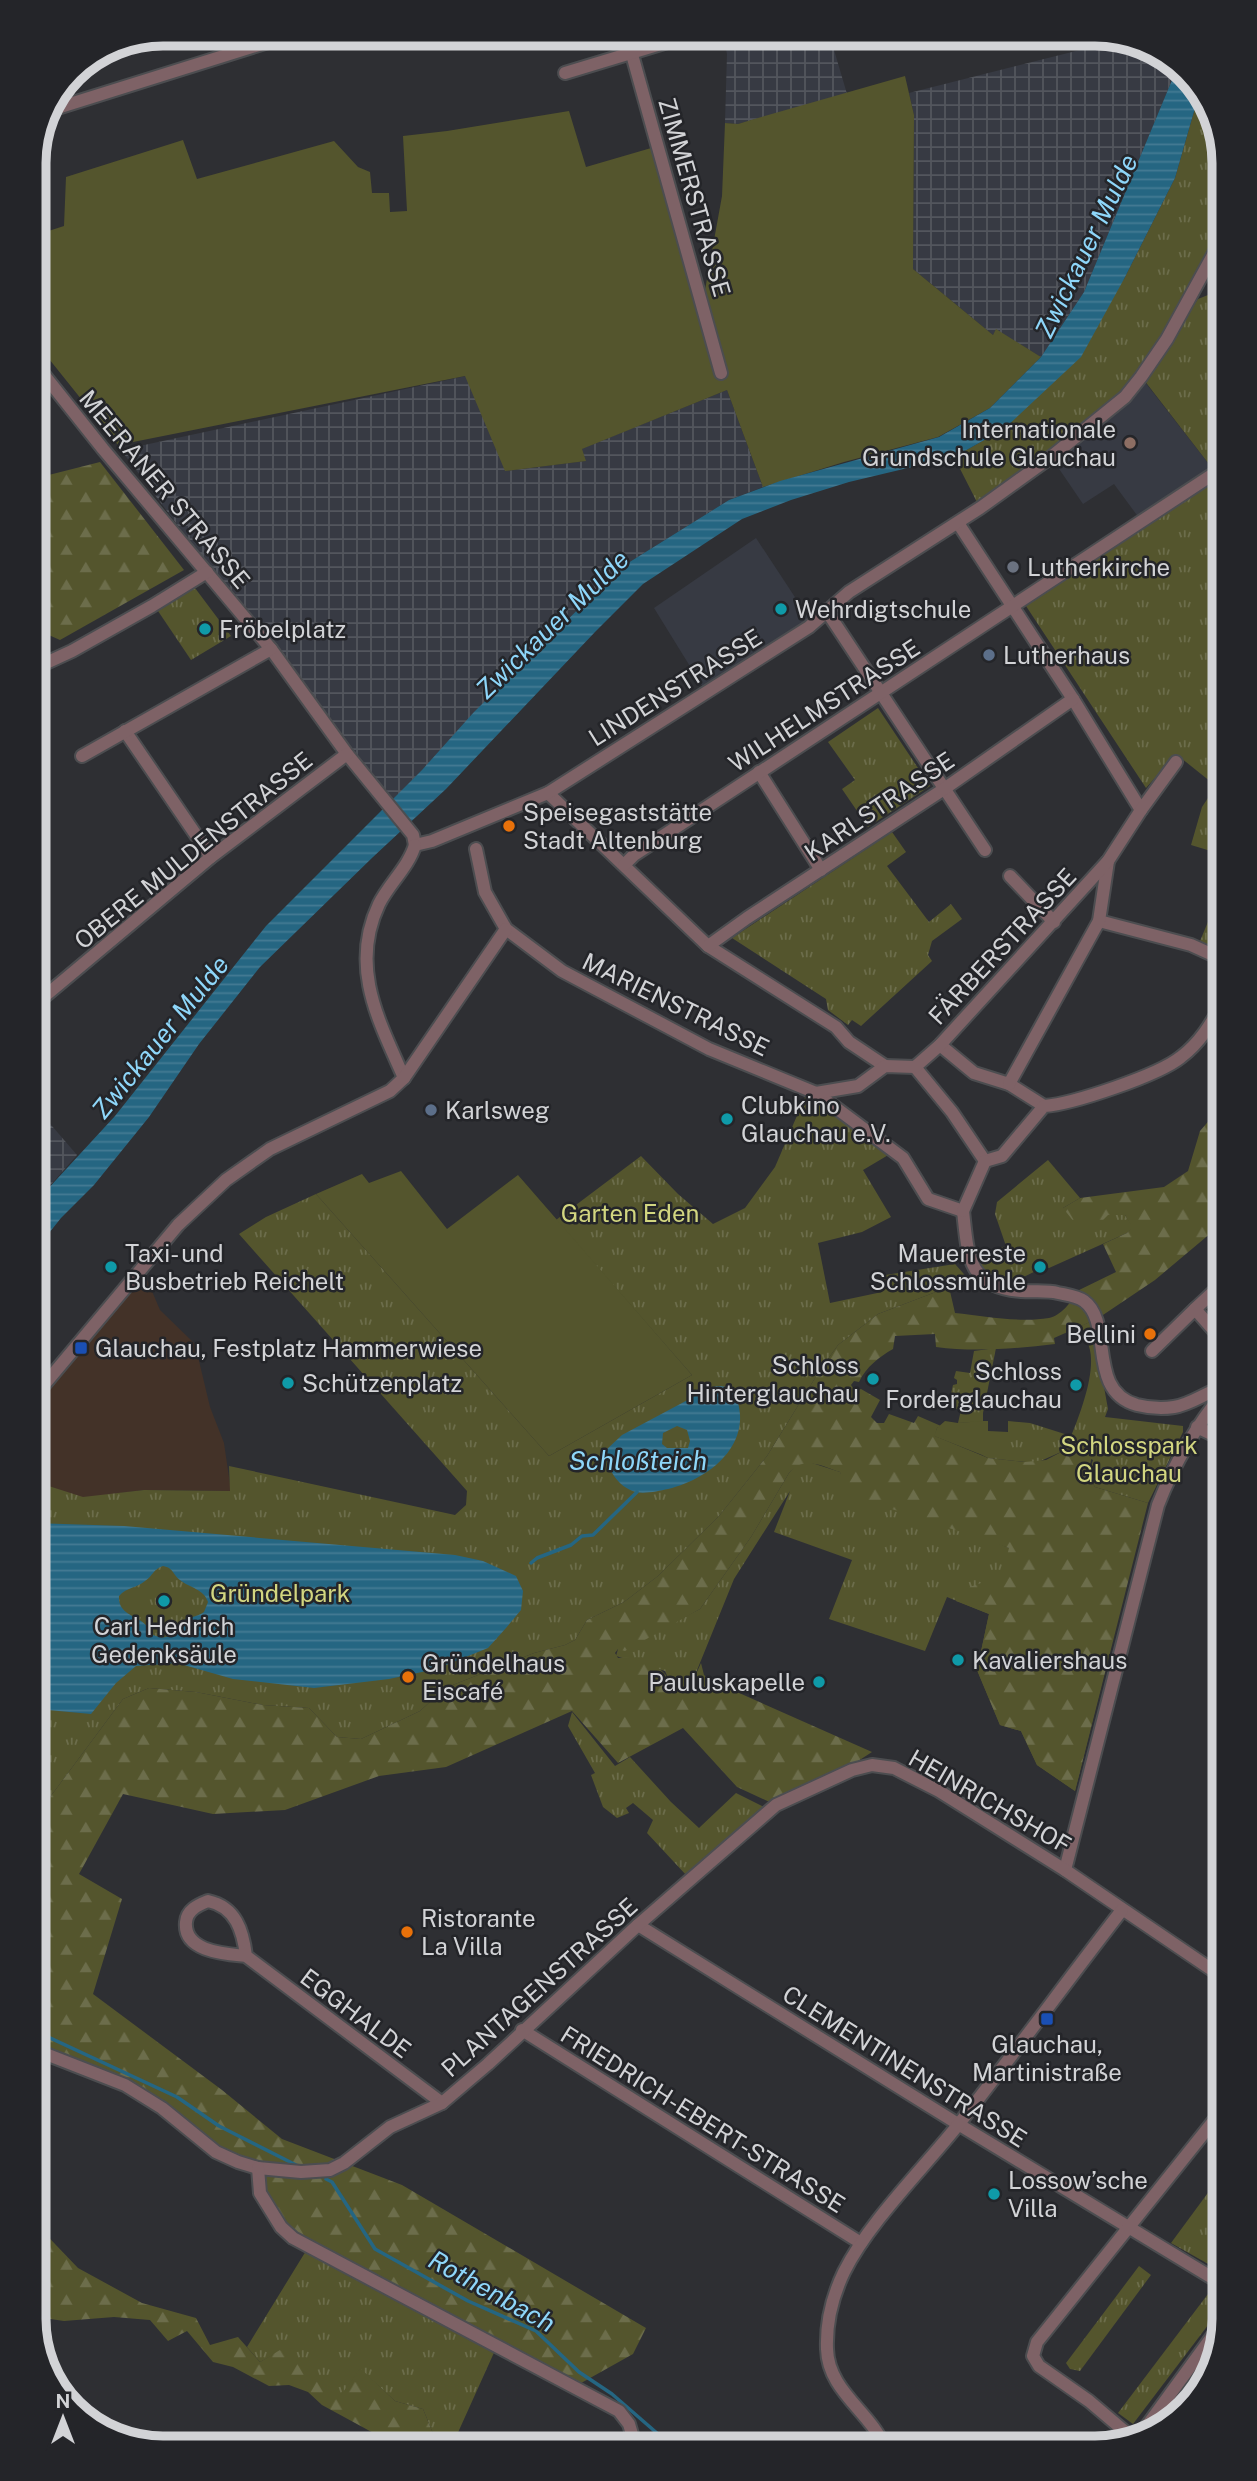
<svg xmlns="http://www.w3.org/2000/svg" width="1257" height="2481" font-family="'Public Sans',sans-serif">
<defs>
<pattern id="industrial-grid" width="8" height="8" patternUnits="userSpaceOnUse" patternTransform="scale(1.75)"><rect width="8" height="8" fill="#373a43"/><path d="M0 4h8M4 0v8" fill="none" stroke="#53565d"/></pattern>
<pattern id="grass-tufts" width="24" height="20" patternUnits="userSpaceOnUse" patternTransform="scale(1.75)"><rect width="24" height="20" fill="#54552d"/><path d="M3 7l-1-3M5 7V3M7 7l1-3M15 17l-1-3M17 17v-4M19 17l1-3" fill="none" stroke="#6c6d4b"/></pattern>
<pattern id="forest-firs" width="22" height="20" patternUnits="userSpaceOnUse" patternTransform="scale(1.75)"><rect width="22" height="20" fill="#54552d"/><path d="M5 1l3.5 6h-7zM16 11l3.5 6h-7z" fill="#6c6d4b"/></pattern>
<pattern id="water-rules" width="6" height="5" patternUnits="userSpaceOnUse" patternTransform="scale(1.75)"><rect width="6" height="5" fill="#256682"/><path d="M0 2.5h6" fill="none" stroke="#447b93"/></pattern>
</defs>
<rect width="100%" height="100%" fill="#2e2f33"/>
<!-- commercial -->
<path fill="#433228" d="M143 1270 160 1310 195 1344 210 1407 224 1443 231 1491 144 1490 83 1498 33 1481V1398Z"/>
<!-- industrial -->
<g fill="url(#industrial-grid)">
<path d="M723 33H829L847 94 738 124 725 123 727 54Z"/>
<path d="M1108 43 1148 50 1173 60 1172 80 1084 292 1041 357 996 330 993 335 913 269 914 115 909 93Z"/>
<path d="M466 376 506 471 585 461 581 449 727 390 763 487 729 500 620 568 388 805 121 450Z"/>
<path d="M33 1104 77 1155 33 1205Z"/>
</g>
<!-- built -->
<g fill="#373a43">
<path d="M1141 377 1215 472 1142 522 1114 484 1083 504 1051 457Z"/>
<path d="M756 538 810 620 704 689 654 608Z"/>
</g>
<!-- grass -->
<g fill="url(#grass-tufts)">
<path d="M1199 94 1214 113 1224 162V235L1141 377 980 508 954 457 1004 429 1124 279 1175 178Z"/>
<path d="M1208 295 1224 308V460L1212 468 1144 380 1198 299Z"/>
<path d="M1224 467V855L1191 845 1202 807 1216 786 1176 754 1146 788 1026 606 1142 522Z"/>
<path d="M195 588 231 636 191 660 158 611Z"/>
<path d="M878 708 930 786 868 827 842 789 855 780 828 742Z"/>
<path d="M892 832 906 852 887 866 929 922 951 904 962 919 932 941 928 955 932 961 861 1026 852 1020 848 1025 828 1010 826 999 732 938Z"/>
<path d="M1224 897V952L1200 941 1215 905Z"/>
<path d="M805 1097 818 1103 890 1154 863 1170 891 1217 862 1232 818 1243 830 1303 882 1292 879 1276 955 1264 971 1282 949 1287 878 1314 838 1345 820 1370 767 1456 719 1516 658 1576 624 1602 587 1620 575 1640 565 1645 534 1653 445 1688 420 1711 361 1739 337 1737 309 1708 263 1705 196 1692 149 1688 123 1699 33 1820V1481L83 1497 144 1490 230 1491 229 1466 455 1515 466 1505 467 1491 239 1234 266 1217 316 1194 549 1456 692 1375 556 1220 641 1156 678 1194 713 1224 745 1208 775 1167Z"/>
<path d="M1048 1160 1080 1198 1063 1208 1108 1215H1125L1133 1227 1127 1233 1049 1268 1044 1267 1003 1287 980 1271 972 1257 1006 1246 995 1214 997 1202Z"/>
<path d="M1092 1321 1108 1409 1105 1417 1183 1426V1432L1148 1503 1095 1487 1088 1475 1093 1460 1070 1448 1036 1463 988 1458 982 1455V1422L958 1423 961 1410 948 1407 953 1385 957 1384V1380L954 1378 956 1371 970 1373 974 1351 996 1348 983 1413V1421H988V1431L1008 1432V1421L1030 1423 1071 1436C1080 1415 1092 1381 1091 1359 1091 1347 1085 1336 1081 1326Z"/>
<path d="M803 1463H812L840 1472 843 1480 1009 1548 1126 1586 1075 1791 1037 1765 1021 1731 1000 1725 977 1670 989 1614 947 1597 925 1651 829 1619 852 1560 774 1532 790 1491 734 1579 691 1685 688 1688 669 1680 665 1671 616 1656 618 1649H623L700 1609 751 1537 789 1473 795 1466Z"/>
<path d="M572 1712 615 1766 630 1757 671 1802 699 1828 736 1793 770 1810 687 1876 647 1833 653 1820 633 1803 626 1808 629 1813 617 1818 603 1807 591 1775 595 1773 568 1726Z"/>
<path d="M1224 2171V2246L1210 2265 1171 2243Z"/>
<path d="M309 2246 497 2346 451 2448H439L423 2409 395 2401 360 2369 341 2396 280 2351 260 2362 247 2347Z"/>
<path d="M1139 2266 1151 2275 1080 2371 1070 2369 1066 2363Z"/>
<path d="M1211 2290 1224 2300V2304L1133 2424 1118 2413Z"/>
</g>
<!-- forest -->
<g fill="url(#forest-firs)">
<path d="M100 462 184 570 60 640 33 628V479Z"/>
<path d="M1224 1103V1222L1155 1280 1097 1319 1054 1338 1055 1344C1015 1349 973 1352 936 1347L935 1334 895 1336 893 1349C879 1357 866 1367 859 1382L854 1381 851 1385 855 1391 861 1389 880 1400 871 1417 877 1423H884L889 1414 914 1423 918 1416 941 1426 937 1428 935 1436 988 1458 1025 1462 1046 1460 1069 1448 1092 1455 1088 1475 1095 1487 1148 1503 1075 1791 1037 1765 1021 1731 1000 1725 977 1670 989 1614 956 1601C966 1584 983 1582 1001 1580L1009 1548 844 1493 840 1472C822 1466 803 1455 789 1473L751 1537 700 1609 625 1651 618 1649 615 1653 618 1658C634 1656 661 1663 669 1680L687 1688 691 1685 701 1663 704 1675 712 1681 872 1752 827 1781 776 1805 737 1787 683 1728 618 1763 572 1711 446 1767 379 1776 285 1810 213 1814 123 1794 79 1874 122 1899 93 1994 222 2090 282 2139 402 2185 646 2328 633 2354 574 2387 293 2238 260 2193 258 2168 216 2152 161 2108 33 2049V1820L123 1699 149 1688 196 1692 263 1705 309 1708 337 1737 361 1739 420 1711 445 1688 534 1653 565 1645 575 1640 587 1620 624 1602 658 1576 719 1516 767 1456 820 1370 838 1345 878 1314 949 1287 955 1313C984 1316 1019 1323 1049 1318 1060 1316 1073 1302 1075 1292L1116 1272 1103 1244 1127 1233 1132 1227 1125 1215H1108L1099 1224 1078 1227 1063 1208 1080 1198 1164 1187 1188 1171 1200 1131Z"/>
<path d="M33 2221 78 2268 142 2303 196 2318 210 2345 238 2337 260 2362 280 2350 341 2395 360 2368 395 2401 423 2409 439 2448H401L322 2405 308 2392 289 2385 269 2386 233 2367 213 2362 187 2331 168 2341 150 2320 114 2317 64 2321 44 2318 33 2307Z"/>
</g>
<!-- garden -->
<g fill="#54552d">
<path d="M905 76 914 115 913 269 993 335 996 329 1041 357 990 408 938 437 844 462 763 487 727 390 582 449 586 461 505 471 465 376 118 445 33 339V236L64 226 66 177 183 140 197 179 334 141 358 167 370 172 372 193H389L390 212 407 211 403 136 447 131 569 111 586 167 658 146 703 301 722 196 725 123 738 124 751 120Z"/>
<path d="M401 1171 447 1229 518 1175 692 1375 549 1456 316 1194 362 1174 369 1183Z"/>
<path d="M945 1421 958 1423 982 1421V1455L934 1436 937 1428Z"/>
</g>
<!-- water -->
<g fill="url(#water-rules)" fill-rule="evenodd">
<path d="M1174 61 1199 94 1175 178 1124 279 1081 357 1004 429 954 457 849 482 791 500 742 519 643 584 595 632 446 789 373 857 260 967 199 1044 149 1117 94 1185 61 1218 33 1253V1205L115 1116 266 926 422 770 474 712 620 568 729 500 780 481 939 437 990 408 1041 357 1084 292 1172 80Z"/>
<path d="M720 1386 732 1388C759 1438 714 1478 668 1489 659 1491 645 1494 636 1492 617 1487 607 1468 605 1451L622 1435 712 1387ZM677 1426 687 1430 690 1441 688 1448H667L662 1444 663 1433Z"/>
<path d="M33 1523 124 1526 455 1555 483 1561 516 1576 523 1591 521 1610 506 1628 488 1648 436 1669 389 1679 314 1688 233 1679 177 1663 136 1666 116 1683 91 1714 48 1710 33 1683ZM163 1566C174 1568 173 1575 180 1580 190 1588 204 1589 208 1602L204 1612C197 1617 189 1617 182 1621 170 1629 173 1643 153 1635 150 1630 147 1625 141 1621 130 1614 118 1611 119 1596 127 1587 137 1588 145 1581 153 1576 153 1569 163 1566Z"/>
</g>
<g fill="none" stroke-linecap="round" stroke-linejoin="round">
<!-- stream -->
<g stroke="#256682" stroke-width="3.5">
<path d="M531 1563 537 1558 571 1545 582 1536 593 1535 637 1492"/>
<path d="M33 2030 177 2097 219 2126 298 2166"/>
<path d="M326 2179 332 2182 375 2249 468 2301 536 2331 579 2372 612 2394 658 2434 689 2448"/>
</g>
<!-- minor casing -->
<g stroke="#4c4d50" stroke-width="16">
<g id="minor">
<path d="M626 33 721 373"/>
<path d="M565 73 697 33"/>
<path d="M54 109 297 33"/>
<path d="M33 361 103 449 271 649 347 754 413 835 415 845"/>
<path d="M958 523 1073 699 1141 810"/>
<path d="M826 610 985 850"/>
<path d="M33 669 72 651 152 606 207 572"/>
<path d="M125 731 211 857"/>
<path d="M82 756 271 649"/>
<path d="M759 772 821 870"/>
<path d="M548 793 708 946 836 1027 849 1042 885 1066"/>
<path d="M415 845 432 841 548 793 809 627 849 592 980 508 1051 457 1125 397 1141 377 1167 339 1224 235"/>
<path d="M476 849 485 892 506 929 562 971 709 1049 816 1093 903 1158 928 1199 963 1211"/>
<path d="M624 865 634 855 1224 467"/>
<path d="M1010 876 1054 922"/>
<path d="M1099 921 1191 945 1224 960"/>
<path d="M708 946 747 918 944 789 1073 699"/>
<path d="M33 1006 211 857 347 754"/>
<path d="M940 1045 974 1073 1009 1084 1044 1106"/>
<path d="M915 1067 952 1112 985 1161"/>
<path d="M404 1078C379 1021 349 967 379 904 389 884 409 866 415 845"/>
<path d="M1009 1084 1099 921 1108 861"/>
<path d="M816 1093 858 1086 885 1066 915 1067 940 1045 1108 861 1141 810 1176 762"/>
<path d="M985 1161 1002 1156 1044 1106C1073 1104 1159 1075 1181 1057 1201 1042 1212 1022 1224 1001"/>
<path d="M963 1211C968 1255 967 1287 1021 1291 1034 1292 1046 1290 1058 1293 1067 1295 1077 1296 1084 1301 1114 1323 1086 1391 1137 1405 1149 1408 1162 1409 1174 1407 1192 1404 1206 1392 1224 1387"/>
<path d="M963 1211 985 1161"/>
<path d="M1195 1309 1224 1282"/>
<path d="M1152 1351 1195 1309 1224 1342"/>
<path d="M33 1398 178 1225 226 1180 270 1149 390 1091 404 1078 506 929"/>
<path d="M1197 1427 1224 1440"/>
<path d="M1065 1870 1158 1505C1174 1464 1195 1427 1224 1392"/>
<path d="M638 1925 958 2124 1224 2285"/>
<path d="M246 1956C243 1931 236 1907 208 1901 198 1905 187 1910 186 1922 183 1952 226 1954 246 1956L442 2103"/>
<path d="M522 2030 861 2243"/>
<path d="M33 2049 125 2085 162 2108 216 2152 238 2162 258 2168 301 2172 330 2170 344 2163 390 2127 442 2103 488 2064 638 1925 776 1805 852 1770 872 1765 894 1768 939 1791 1065 1870 1224 1978"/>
<path d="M258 2168 260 2193 281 2227 293 2238 619 2411 629 2424 636 2448"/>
<path d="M1222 2323 1141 2434 1135 2437 1129 2435 1089 2401 1039 2366 1033 2356 1037 2342 1224 2108"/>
<path d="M885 2448C871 2412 828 2391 827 2349 826 2323 833 2295 844 2272 869 2222 922 2170 958 2125 1014 2054 1067 1981 1122 1910"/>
</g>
</g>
<!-- minor -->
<use href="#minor" stroke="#7e6266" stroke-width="12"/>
</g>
<!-- markers -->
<circle fill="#8d6e63" stroke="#242529" stroke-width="2.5" cx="1130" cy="443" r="7"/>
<circle fill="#6b7280" stroke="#242529" stroke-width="2.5" cx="1013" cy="567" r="7"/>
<g fill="#0f9aa8" stroke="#242529" stroke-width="2.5">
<circle cx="781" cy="609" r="7"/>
<circle cx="205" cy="629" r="7"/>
<circle cx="727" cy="1119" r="7"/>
<circle cx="111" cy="1267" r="7"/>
<circle cx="1040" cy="1267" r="7"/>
<circle cx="873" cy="1379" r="7"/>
<circle cx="288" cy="1383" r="7"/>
<circle cx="1076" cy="1385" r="7"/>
<circle cx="164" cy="1601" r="7"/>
<circle cx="958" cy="1660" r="7"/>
<circle cx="819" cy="1682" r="7"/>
<circle cx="994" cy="2194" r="7"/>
</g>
<g fill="#5c6f8a" stroke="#242529" stroke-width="2.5">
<circle cx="989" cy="655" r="7"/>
<circle cx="431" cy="1110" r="7"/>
</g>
<g fill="#e8710a" stroke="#242529" stroke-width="2.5">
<circle cx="509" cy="826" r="7"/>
<circle cx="1150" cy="1334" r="7"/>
<circle cx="408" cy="1677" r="7"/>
<circle cx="407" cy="1932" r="7"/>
</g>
<g fill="#1a4fb4" stroke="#242529" stroke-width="2.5">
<rect x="74" y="1341" width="14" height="14" rx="3.5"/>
<rect x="1040" y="2012" width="14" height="14" rx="3.5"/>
</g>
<g text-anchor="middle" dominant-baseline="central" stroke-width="5" stroke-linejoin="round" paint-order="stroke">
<!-- street labels -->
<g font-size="24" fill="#d2d3d6" stroke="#242529">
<text transform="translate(695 197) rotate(74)">ZIMMERSTRASSE</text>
<text transform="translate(165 489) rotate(50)">MEERANER STRASSE</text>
<text transform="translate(675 687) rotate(-32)">LINDENSTRASSE</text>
<text transform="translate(824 705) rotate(-33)">WILHELMSTRASSE</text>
<text transform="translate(879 806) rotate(-34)">KARLSTRASSE</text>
<text transform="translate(193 850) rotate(-39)">OBERE MULDENSTRASSE</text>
<text transform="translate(1002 946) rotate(-47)">FÄRBERSTRASSE</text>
<text transform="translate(676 1004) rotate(26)">MARIENSTRASSE</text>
<text transform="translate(990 1801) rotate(30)">HEINRICHSHOF</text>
<text transform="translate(539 1987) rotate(-42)">PLANTAGENSTRASSE</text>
<text transform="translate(356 2013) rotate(37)">EGGHALDE</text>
<text transform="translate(905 2066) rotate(32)">CLEMENTINENSTRASSE</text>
<text transform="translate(703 2119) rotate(32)">FRIEDRICH-EBERT-STRASSE</text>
</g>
<!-- poi labels -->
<g font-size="24" fill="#d2d3d6" stroke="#242529" text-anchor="start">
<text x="1116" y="429" text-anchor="end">Internationale<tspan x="1116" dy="28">Grundschule Glauchau</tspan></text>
<text x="1027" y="567">Lutherkirche</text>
<text x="795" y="609">Wehrdigtschule</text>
<text x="219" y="629">Fröbelplatz</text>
<text x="1003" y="655">Lutherhaus</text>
<text x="523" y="812">Speisegaststätte<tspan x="523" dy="28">Stadt Altenburg</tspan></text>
<text x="741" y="1105">Clubkino<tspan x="741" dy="28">Glauchau e.V.</tspan></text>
<text x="445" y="1110">Karlsweg</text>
<text x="125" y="1253">Taxi- und<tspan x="125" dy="28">Busbetrieb Reichelt</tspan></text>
<text x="1026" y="1253" text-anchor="end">Mauerreste<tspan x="1026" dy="28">Schlossmühle</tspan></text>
<text x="1136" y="1334" text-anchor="end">Bellini</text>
<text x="95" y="1348">Glauchau, Festplatz Hammerwiese</text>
<text x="859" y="1365" text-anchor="end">Schloss<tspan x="859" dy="28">Hinterglauchau</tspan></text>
<text x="1062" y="1371" text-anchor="end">Schloss<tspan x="1062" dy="28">Forderglauchau</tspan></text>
<text x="302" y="1383">Schützenplatz</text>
<text x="164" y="1626" text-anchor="middle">Carl Hedrich<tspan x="164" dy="28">Gedenksäule</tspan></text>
<text x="972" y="1660">Kavaliershaus</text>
<text x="422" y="1663">Gründelhaus<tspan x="422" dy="28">Eiscafé</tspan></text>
<text x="805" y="1682" text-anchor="end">Pauluskapelle</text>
<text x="421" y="1918">Ristorante<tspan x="421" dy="28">La Villa</tspan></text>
<text x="1047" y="2044" text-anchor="middle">Glauchau,<tspan x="1047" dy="28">Martinistraße</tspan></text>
<text x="1008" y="2180">Lossow’sche<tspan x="1008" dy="28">Villa</tspan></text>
</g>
<!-- park labels -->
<g font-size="24" fill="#d2d680" stroke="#242529">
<text x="630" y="1213">Garten Eden</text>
<text x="1129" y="1445">Schlosspark<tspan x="1129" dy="28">Glauchau</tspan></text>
<text x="280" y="1593">Gründelpark</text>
</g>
<!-- water labels -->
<g font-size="26" font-style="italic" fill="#8ed6f9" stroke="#242529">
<text transform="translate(1086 246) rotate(-64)">Zwickauer Mulde</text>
<text transform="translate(552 624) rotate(-44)">Zwickauer Mulde</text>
<text transform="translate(160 1037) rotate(-51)">Zwickauer Mulde</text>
<text x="638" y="1460">Schloßteich</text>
<text transform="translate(492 2291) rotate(29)">Rothenbach</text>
</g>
</g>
<!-- crop -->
<path d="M0 0H1257V2481H0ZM163 46H1095A117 117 0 0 1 1212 163V2319A117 117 0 0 1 1095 2436H163A117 117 0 0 1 46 2319V163A117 117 0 0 1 163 46Z" fill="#242529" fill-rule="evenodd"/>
<path fill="none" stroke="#d2d3d6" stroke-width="9" d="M163 46H1095A117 117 0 0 1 1212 163V2319A117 117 0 0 1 1095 2436H163A117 117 0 0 1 46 2319V163A117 117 0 0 1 163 46Z"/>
<!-- north arrow -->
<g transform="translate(63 2418)" stroke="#242529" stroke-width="5" paint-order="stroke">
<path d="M0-5L12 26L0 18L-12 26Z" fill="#d2d3d6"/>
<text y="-10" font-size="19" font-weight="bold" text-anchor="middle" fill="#d2d3d6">N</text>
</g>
</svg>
